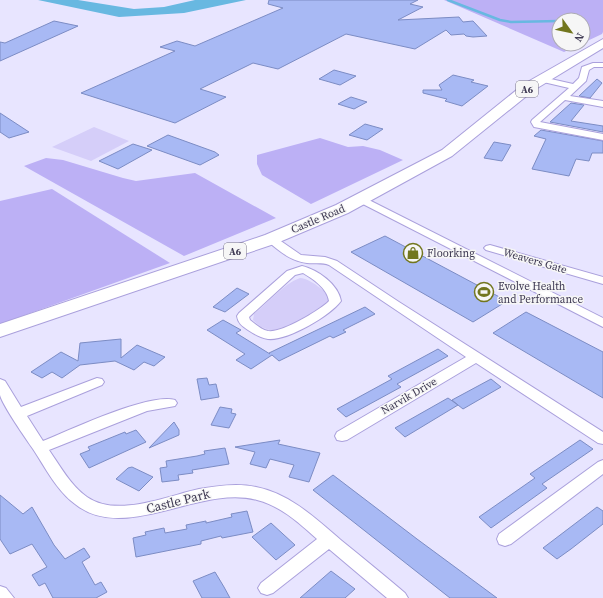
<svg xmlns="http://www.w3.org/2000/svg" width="603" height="598" font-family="'Source Serif 4',serif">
<rect width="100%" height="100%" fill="#e8e5ff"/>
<!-- green -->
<g fill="#d5cef9">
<path d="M94 127 129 141 91 161 52 147Z"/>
<path d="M300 278C311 279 325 291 332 299L325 308 277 331C268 331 259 327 253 320L254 314C268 303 283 284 300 278Z"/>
</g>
<!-- forest -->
<g fill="#bcb0f5">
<path d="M444 0H603V32L602 34 583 43V20H559V44H581L564 52Z"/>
<path d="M320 138 348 147 363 146 380 150 403 160 311 204 262 175 257 164V155Z"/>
<path d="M46 158 63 160 123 178 136 181 195 173 276 218 184 256 24 166Z"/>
<path d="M52 189 170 263 0 324V201Z"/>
</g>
<!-- water -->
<path fill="#68b8e1" d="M38 0H78L134 9 164 7 195 0H246L184 13 119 17Z"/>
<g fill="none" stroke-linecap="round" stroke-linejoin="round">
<!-- stream -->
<path stroke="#68b8e1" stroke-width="2.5" d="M448 0 500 20 511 22 559 21"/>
</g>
<!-- building -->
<g fill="#a8b9f4" stroke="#7c8cc4">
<path d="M269 0H418L410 4 423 7 398 20 459 17 463 22 473 21 487 36 473 37 466 36 464 34 451 35 446 30 415 49 346 34 278 69 253 63 200 89 226 97 175 123 81 93 175 51 160 47 177 41 195 46 283 8 268 4Z"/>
<path d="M54 21 78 26 0 61V42L5 43Z"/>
<path d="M334 70 356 76 340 85 319 79Z"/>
<path d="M453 75 474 80 471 82 488 86 462 106 445 101 447 99 423 93V90H442L439 85Z"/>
<path d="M597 79 602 83 590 98 579 96Z"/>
<path d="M351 97 367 102 354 109 338 104Z"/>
<path d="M571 103 584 105 571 121 603 126V132L550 122Z"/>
<path d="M0 113 29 132 9 138 0 132Z"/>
<path d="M365 124 383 129 367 140 349 135Z"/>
<path d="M541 130 603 141V153H592L589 161 576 159 569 176 532 169 546 139 534 136Z"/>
<path d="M168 135 215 152 219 155 200 165 147 146Z"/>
<path d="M494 142 511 145 502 161 484 158Z"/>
<path d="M133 144 152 150 118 169 99 161Z"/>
<path d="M385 236 507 301 473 322 351 252Z"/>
<path d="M237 288 249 294 225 312 213 307Z"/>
<path d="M365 307 375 314 343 330 346 332 333 338 330 336 279 361 272 355 251 369 236 360 245 354 207 330 223 320 241 330 236 333 270 354 269 353Z"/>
<path d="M526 312 603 352V398L493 333Z"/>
<path d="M121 339V358L137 345 165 357 154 366 144 362 134 370 115 361 80 365 62 378 52 372 42 378 31 372 61 352 78 361 80 343Z"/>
<path d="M438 349 448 356 397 384 401 387 346 417 337 409 392 379 388 376Z"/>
<path d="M207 378 209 385 216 384 219 397 201 400 197 379Z"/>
<path d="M491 379 501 387 463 409 458 405 405 437 395 428 448 398 458 405 452 400Z"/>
<path d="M220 407 232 409 231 413 236 414 229 428 211 425Z"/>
<path d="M174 422 179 430V435L149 448Z"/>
<path d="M136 430 146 442 89 468 80 454 90 450 88 447 125 432 126 434Z"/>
<path d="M280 440 278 444 320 453 309 482 289 477 294 465 270 459 266 468 250 464 255 452 235 447Z"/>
<path d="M580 440 593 449 542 484 547 488 491 528 479 517 535 478 530 474Z"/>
<path d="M225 448 229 464 192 470 193 473 178 475 179 480 162 482 160 468 167 467 166 461 197 456 205 454 204 451Z"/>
<path d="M132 467 153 477 139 491 116 479 128 468Z"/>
<path d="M333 475 417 539 497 598H450L313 490Z"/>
<path d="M0 495 23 514 32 507 54 545 65 559 84 548 90 557 82 562 95 585 101 582 107 592 96 598H53L45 583 39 586 32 575 47 567 32 544 10 554 0 539Z"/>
<path d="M597 507 603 511V524L571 549 557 559 543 548Z"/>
<path d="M247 511 253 532 222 538 221 536 201 541V544L136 557 133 538 146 535 145 532 164 528 165 533 187 529 186 525 206 521V523L232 517 231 514Z"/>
<path d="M271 523 295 545 276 560 252 537Z"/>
<path d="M331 571 355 589 345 598H300Z"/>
<path d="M215 572 224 587 230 598H202L193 581Z"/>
</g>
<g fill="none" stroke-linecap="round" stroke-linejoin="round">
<!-- minor casing -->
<g stroke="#aaa0dc" stroke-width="2">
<g id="minor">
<path d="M593 63H603V67H594L589 70 586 81 570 96 603 101V107L565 100 540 122 603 134V140L534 127 531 122 532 120 569 88 539 81V77H542L573 84 579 78 582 67Z"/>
<path d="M361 196 603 318V327L357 201 356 199 357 197Z"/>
<path d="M271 236 275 237 301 255 325 257 337 261 399 302 603 432V444L598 443 476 363 347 440 342 441 337 440 335 436 337 432 466 357 329 265C322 262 314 264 307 263 290 261 280 251 267 241L266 239 267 237Z"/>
<path d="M490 245 603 277V284L486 250 484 248 486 246Z"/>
<path d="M302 266C318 270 338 284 341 301 330 316 287 341 268 339 261 338 254 334 248 330 242 326 238 323 237 316L239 313 287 271ZM303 273C313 279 327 288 329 301L327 303C316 312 282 333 268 331 262 330 255 324 250 320L249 317 295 275Z"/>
<path d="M97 378 102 379 104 382 102 385 27 416 43 441C70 430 150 392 175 400L177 403 175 406 147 411 49 450C60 466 71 486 87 497 117 518 167 496 199 489 217 486 237 483 256 487 291 494 316 519 342 541 363 558 384 575 405 593L408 598H387L329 549 273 593 267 595 261 593 258 588 261 583 317 539C299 523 281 506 257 500 200 484 125 544 75 504 57 491 45 467 33 449 26 439 2 404 0 395 0 390 0 384 0 379L5 381 21 407Z"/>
<path d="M603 460V474L511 544 505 546 499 544 497 539 499 534 598 462Z"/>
<path d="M0 586 6 588 14 598H0Z"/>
</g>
</g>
<!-- primary casing -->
<g stroke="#aaa0dc" stroke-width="2">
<path id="primary" d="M603 39V48L534 90 452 156 348 213 277 243 0 337V324L265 235 336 205 442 150 524 84Z"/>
</g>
<!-- minor -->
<use href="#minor" fill="#fff" fill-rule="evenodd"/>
<!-- primary -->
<use href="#primary" fill="#fff" fill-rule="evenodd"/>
</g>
<!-- icons -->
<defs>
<g id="shop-ring" transform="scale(1)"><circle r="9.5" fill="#f6f6f6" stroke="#72761e" stroke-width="1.5"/><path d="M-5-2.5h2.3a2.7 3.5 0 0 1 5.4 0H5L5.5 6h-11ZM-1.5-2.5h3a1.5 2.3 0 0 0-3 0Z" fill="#72761e"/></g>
<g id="stadium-ring" transform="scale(1)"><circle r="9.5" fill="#f6f6f6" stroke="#72761e" stroke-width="1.5"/><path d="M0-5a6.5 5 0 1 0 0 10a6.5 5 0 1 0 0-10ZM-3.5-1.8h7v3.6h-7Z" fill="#72761e"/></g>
</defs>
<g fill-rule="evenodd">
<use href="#shop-ring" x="413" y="253"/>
<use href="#stadium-ring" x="484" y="292"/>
</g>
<g text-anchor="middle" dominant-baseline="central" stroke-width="3" stroke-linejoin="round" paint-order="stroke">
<!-- shield labels -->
<g fill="#f6f6f6" stroke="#747183" stroke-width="1">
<rect x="516" y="81" width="22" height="16" rx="3"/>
<rect x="224" y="243" width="22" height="16" rx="3"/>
</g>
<g font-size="10" font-weight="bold" fill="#3d3852">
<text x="527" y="89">A6</text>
<text x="235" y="251">A6</text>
</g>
<!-- street labels -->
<g font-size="11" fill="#3d3852" stroke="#f6f6f6">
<text transform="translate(318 219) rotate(-23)">Castle Road</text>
<text transform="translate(535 261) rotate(16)">Weavers Gate</text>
<text transform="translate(409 396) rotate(-30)">Narvik Drive</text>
</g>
<!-- poi labels -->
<g font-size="11" fill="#3d3852" stroke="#f6f6f6" text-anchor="start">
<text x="427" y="253">Floorking</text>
<text x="498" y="286">Evolve Health<tspan x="498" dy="13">and Performance</tspan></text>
</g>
<!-- near-street labels -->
<g font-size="13" fill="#3d3852" stroke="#f6f6f6">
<text transform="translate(178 501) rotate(-14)">Castle Park</text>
</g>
</g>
<!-- north arrow -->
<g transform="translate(571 32) rotate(123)"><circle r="19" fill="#f6f6f6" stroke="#acaab4"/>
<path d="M0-3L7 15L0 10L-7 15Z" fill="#72761e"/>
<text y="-6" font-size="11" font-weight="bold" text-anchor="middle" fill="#3d3852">N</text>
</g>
</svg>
